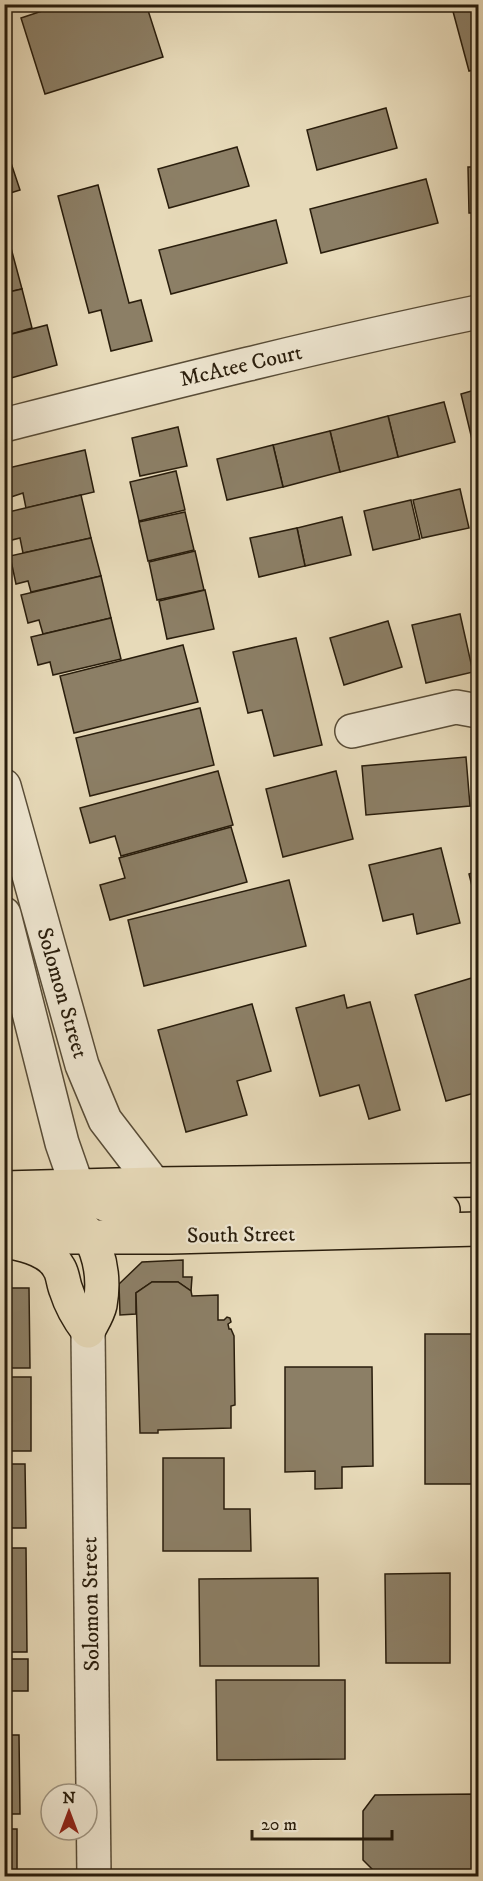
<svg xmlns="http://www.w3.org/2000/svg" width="483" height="1881" font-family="'IM FELL DW Pica',serif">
<rect width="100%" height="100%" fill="#e7dab9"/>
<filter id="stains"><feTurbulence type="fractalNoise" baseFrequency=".00333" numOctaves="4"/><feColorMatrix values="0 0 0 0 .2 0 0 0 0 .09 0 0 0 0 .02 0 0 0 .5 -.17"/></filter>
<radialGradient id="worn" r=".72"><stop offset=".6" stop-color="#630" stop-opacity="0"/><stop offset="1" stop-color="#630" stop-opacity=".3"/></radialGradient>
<!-- building -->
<g fill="#8c7f66" stroke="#291d0c" stroke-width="1.5">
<path d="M63 4H146L163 57 45 94 21 18Z"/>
<path d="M451 4H478V69L469 71Z"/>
<path d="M386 108 397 148 317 170 307 130Z"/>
<path d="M4 142 20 190 4 195Z"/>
<path d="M237 147 249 186 169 208 158 169Z"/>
<path d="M468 167H478V213H469Z"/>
<path d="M426 179 438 223 321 253 310 209Z"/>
<path d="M98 185 129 303 141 300 152 341 111 351 101 310 89 313 58 196Z"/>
<path d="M276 220 287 263 171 294 159 250Z"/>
<path d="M11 248 22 289 4 293V249Z"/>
<path d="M22 289 32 328 4 336V293Z"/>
<path d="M47 325 57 365 4 380V336Z"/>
<path d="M478 389V464L461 394Z"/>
<path d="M444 402 455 442 398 457 388 416Z"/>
<path d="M388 416 398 457 340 472 330 431Z"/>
<path d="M178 427 187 466 140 476 132 438Z"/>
<path d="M330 431 340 472 283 487 273 445Z"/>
<path d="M273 445 283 487 227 500 217 459Z"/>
<path d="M85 450 94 492 26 508 23 493 11 497 4 469Z"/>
<path d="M176 471 185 510 139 521 130 482Z"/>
<path d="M460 489 469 528 422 538 413 500Z"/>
<path d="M81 495 91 538 23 553 20 538 8 541 4 528V513Z"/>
<path d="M411 500 420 539 373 550 364 511Z"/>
<path d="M185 512 194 550 148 561 139 522Z"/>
<path d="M342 517 351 555 305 566 297 528Z"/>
<path d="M297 528 305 566 259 577 250 538Z"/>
<path d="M91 538 101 576 31 592 28 581 16 584 10 556Z"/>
<path d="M195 551 204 590 157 600 149 562Z"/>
<path d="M101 576 111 618 43 634 39 620 28 623 21 595Z"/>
<path d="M205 590 214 629 167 639 159 601Z"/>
<path d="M460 614 473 672 426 683 412 625Z"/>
<path d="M111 618 121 659 53 675 50 662 38 665 31 637Z"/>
<path d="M388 621 402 667 344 685 330 638Z"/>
<path d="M296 638 322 745 274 756 262 710 248 713 233 652Z"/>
<path d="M183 645 198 702 74 733 60 676Z"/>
<path d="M200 708 214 765 90 796 76 738Z"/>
<path d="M466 757 470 806 366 815 362 766Z"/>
<path d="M218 771 233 825 121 856 115 836 90 843 80 808Z"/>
<path d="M336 771 353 839 283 857 266 789Z"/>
<path d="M231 827 247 882 110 920 100 885 125 878 119 858Z"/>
<path d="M441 848 460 923 417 934 413 914 383 921 369 865Z"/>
<path d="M478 871V910L469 874Z"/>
<path d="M289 880 306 946 144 986 128 920Z"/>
<path d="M475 977 478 987V1092L446 1101 415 995Z"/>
<path d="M344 995 347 1008 370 1002 400 1110 369 1119 359 1085 320 1096 296 1008Z"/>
<path d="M252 1004 271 1071 237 1081 247 1115 186 1132 158 1030Z"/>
<path d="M183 1260V1277H192L191 1291 178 1282H152L136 1293V1314L120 1315 119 1284 142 1262Z"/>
<path d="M152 1282H178L191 1291 192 1296 218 1295V1320H224L227 1317 230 1318 231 1322 228 1324 229 1329H231L234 1336 235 1405 231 1406V1428L158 1430V1433H140L136 1293Z"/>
<path d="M4 1288H29L30 1368H4Z"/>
<rect x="425" y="1334" width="53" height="150"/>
<path d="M285 1367H372L373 1466 342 1467V1488L315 1489V1471L285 1472Z"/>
<rect x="4" y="1377" width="27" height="74"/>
<path d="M163 1458H224V1509H250L251 1551H163Z"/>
<path d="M4 1464H25L26 1528H4Z"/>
<path d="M4 1548H26L27 1652H4Z"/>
<path d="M450 1573V1663H386L385 1574Z"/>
<path d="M318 1578 319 1666H200L199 1579Z"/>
<rect x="4" y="1659" width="24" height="32"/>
<path d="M216 1680H345V1759L217 1760Z"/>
<path d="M4 1735H19L20 1814H4Z"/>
<path d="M478 1794V1876H375V1872L363 1860V1811L375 1795Z"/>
<rect x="4" y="1829" width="13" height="47"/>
</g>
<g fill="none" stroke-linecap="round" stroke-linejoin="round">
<!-- minor casing -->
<g stroke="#584c37" stroke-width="36">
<g id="minor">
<path d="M4 425C162 385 319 345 478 312"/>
<path d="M352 731 456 707 478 711"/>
<path d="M88 1331 94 1876"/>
</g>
</g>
<!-- tertiary casing -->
<g stroke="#584c37" stroke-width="36">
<g id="tertiary">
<path d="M4 786 82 1065 105 1120 154 1184"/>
<path d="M4 914 62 1143 77 1186"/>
</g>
</g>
<!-- primary casing -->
<g stroke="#291d0c" stroke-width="36">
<g id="primary">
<path d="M78 1187C96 1204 115 1209 139 1212L372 1208 443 1210"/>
<path d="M4 1188 154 1184 478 1180"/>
<path d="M4 1211C23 1211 43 1208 61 1214 97 1225 106 1272 100 1305 98 1314 92 1323 88 1331 78 1318 71 1306 66 1290 63 1283 63 1274 59 1268 51 1252 27 1245 11 1242"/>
<path d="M4 1237H171L478 1229"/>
</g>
</g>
<!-- minor -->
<use href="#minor" stroke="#efe7d2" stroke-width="33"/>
<!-- tertiary -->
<use href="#tertiary" stroke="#efe7d2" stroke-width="33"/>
<!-- primary -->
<use href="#primary" stroke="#e7dab9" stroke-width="33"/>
</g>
<g text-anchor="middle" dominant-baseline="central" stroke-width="4.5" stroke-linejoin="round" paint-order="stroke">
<!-- street labels -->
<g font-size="22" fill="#291d0c" stroke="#efe7d2">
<text transform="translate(241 366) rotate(-13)">McAtee Court</text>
<text transform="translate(62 993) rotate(74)">Solomon Street</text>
<text transform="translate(241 1235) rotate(-1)">South Street</text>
<text transform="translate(91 1604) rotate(-91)">Solomon Street</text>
</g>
</g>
<!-- margin -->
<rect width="483" height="1881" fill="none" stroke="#e7dab9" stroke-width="24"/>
<rect x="6" y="6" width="471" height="1869" fill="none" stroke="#291d0c" stroke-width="3"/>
<rect x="12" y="12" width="459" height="1857" fill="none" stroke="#291d0c" stroke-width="1.5"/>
<!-- north arrow -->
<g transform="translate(69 1812)"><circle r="28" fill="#efe7d2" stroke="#a09683" stroke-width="1.5"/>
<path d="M0-4.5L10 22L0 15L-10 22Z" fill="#8f2418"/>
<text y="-9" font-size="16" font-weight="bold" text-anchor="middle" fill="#291d0c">N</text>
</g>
<!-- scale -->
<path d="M252 1830v9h140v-9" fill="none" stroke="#291d0c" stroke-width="3"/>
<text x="261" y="1830" font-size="18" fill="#291d0c" stroke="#efe7d2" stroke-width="4.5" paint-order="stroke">20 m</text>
<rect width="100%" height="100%" filter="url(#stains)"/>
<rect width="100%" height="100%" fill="url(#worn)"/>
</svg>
